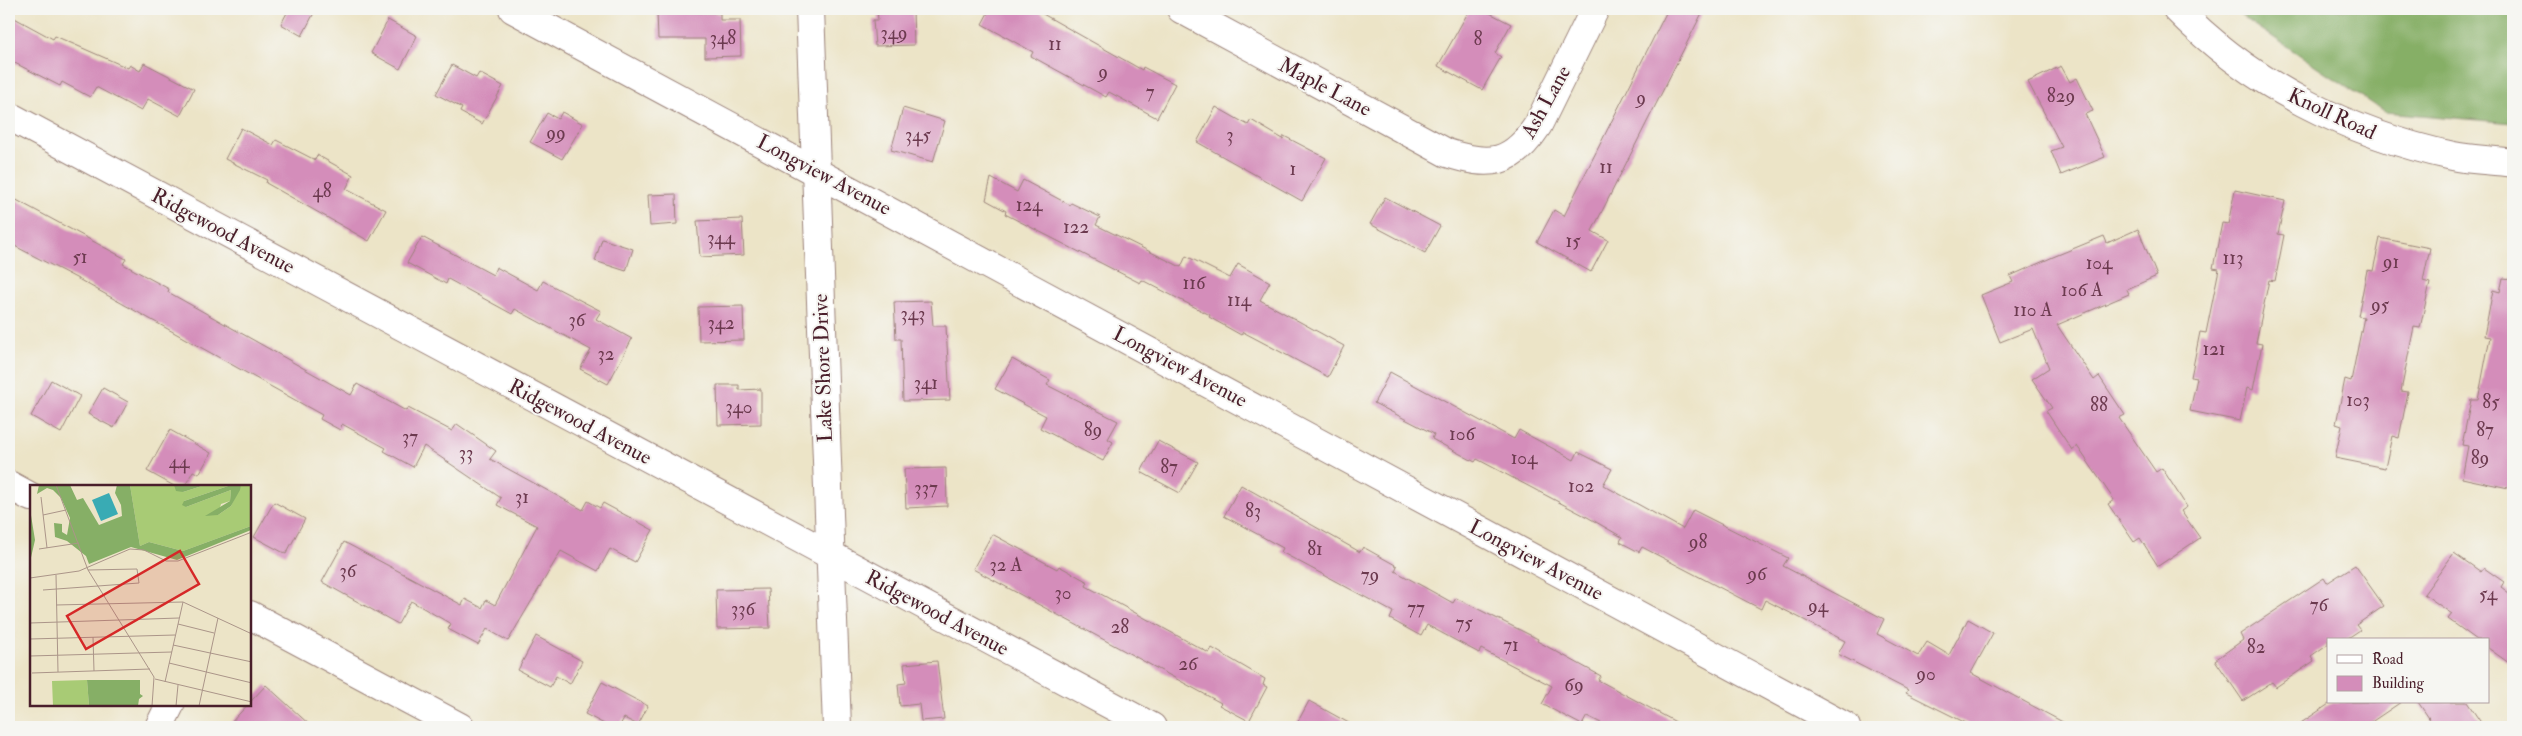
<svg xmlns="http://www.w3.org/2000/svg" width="2522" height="736" font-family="'IM FELL Double Pica',serif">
<rect width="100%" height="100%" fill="#f6f6f2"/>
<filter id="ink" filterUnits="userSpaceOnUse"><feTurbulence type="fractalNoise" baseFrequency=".02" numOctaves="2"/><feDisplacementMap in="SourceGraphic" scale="10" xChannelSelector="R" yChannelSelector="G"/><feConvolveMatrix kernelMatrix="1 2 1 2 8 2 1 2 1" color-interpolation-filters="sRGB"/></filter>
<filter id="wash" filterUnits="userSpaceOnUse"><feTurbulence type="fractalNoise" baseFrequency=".0096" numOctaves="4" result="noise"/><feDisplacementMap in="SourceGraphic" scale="20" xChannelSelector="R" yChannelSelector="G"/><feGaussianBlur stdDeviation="1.12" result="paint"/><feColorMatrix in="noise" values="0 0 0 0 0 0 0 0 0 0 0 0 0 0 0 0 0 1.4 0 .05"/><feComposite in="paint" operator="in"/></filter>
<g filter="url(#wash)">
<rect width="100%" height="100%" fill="#ece4c7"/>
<!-- forest -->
<path fill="#86af66" stroke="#686748" d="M2231 9H2513V123L2385 112Z"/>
<g id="blocks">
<!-- building -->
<g fill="#d48dba">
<path d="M289 9H316L302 36 281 24Z"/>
<path d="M877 9H913L914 45 875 46 873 20H878Z"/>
<path d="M990 9H1034L1142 70 1143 67 1175 84 1157 118 1109 92 1106 97 1031 56 1033 52 982 24Z"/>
<path d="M1470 9H1482L1511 24 1495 53 1501 57 1482 90 1438 66Z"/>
<path d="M1668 9H1704L1592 231 1608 240 1591 272 1537 242 1554 210 1564 216Z"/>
<path d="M657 12 720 13V20H740L741 56 705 57V39H658Z"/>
<path d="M9 15 53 39 55 36 128 68 130 65 140 71 144 63 194 89 180 116 148 99 141 111 96 87 90 97 62 82 60 86 9 60Z"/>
<path d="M388 20 417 36 400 69 371 53Z"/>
<path d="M452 65 476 78 479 73 503 86 482 124 460 112 462 108 436 94Z"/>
<path d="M2061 66 2070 82 2077 78 2093 111 2085 114 2105 157 2061 175 2051 151 2062 147 2028 82Z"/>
<path d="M1216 107 1248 125 1251 120 1283 139 1284 136 1326 158 1302 201 1197 142Z"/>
<path d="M903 108 945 121 933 162 891 150Z"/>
<path d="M562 112 583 124 562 159 530 142 547 113 558 119Z"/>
<path d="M241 128 273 145 276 140 315 160 317 155 353 175 346 189 386 210 369 241 266 183 267 180 225 159Z"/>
<path d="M991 178 1017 192 1023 180 1070 205 1071 203 1100 217 1096 225 1181 267 1186 256 1230 278 1238 264 1270 282 1260 300 1344 346 1328 377 1243 332 1241 335 1209 317 1210 315 1142 280 1140 283 1005 214 1006 211 986 200Z"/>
<path d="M2235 190 2285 201 2278 234 2284 235 2275 281 2269 280 2256 343 2262 344 2253 390 2247 388 2240 421 2190 411 2197 378 2191 377 2200 332 2206 333 2219 269 2213 268 2222 223 2228 224Z"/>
<path d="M676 194 677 224 650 226 648 195Z"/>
<path d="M9 196 126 259 123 264 169 289 168 292 351 395 357 384 406 411 408 408 452 431 457 424 496 451 490 459 583 510 588 501 600 508 603 503 653 530 635 562 610 549 598 571 561 551 508 641 487 629 478 645 448 629 451 624 411 601 398 624 322 582 344 542 462 605 465 599 482 608 486 600 495 605 537 526 497 505 501 498 424 446 413 467 384 451 386 448 342 424 340 430 320 419 322 415 80 280 9 243Z"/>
<path d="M1385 197 1440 226 1425 253 1370 224Z"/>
<path d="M742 219 744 255 700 257 697 221Z"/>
<path d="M2138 229 2157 276 2127 289 2129 294 2057 325 2094 380 2099 376 2125 415 2119 418 2156 472 2162 468 2187 507 2181 511 2200 538 2158 566 2140 538 2134 542 2108 504 2114 500 2077 446 2072 450 2046 411 2052 408 2032 379 2049 368 2033 329 2000 342 1981 295 2013 282 2010 276 2053 257 2104 236 2107 243Z"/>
<path d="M422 237 493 275 496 267 538 290 543 281 601 311 596 319 632 339 608 384 580 369 591 350 515 309 512 314 448 279 446 284 407 263Z"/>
<path d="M2380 238 2430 248 2423 281 2430 283 2420 328 2414 327 2401 391 2408 392 2399 438 2392 436 2385 468 2335 458 2342 426 2336 424 2345 379 2351 381 2364 317 2358 316 2367 270 2373 271Z"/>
<path d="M602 239 633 249 626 271 595 261Z"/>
<path d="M2503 278 2513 279V489L2462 478 2468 446 2462 445 2471 400H2478L2490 337 2484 336 2493 290 2500 292Z"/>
<path d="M931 301 933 326H946L950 400 903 401 901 339H896L894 302Z"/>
<path d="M743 306 744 340 699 341 698 307Z"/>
<path d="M1012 359 1050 380 1047 385 1118 421 1108 439 1113 442 1103 461 1040 428 1046 416 995 389Z"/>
<path d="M1390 372 1514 439 1519 430 1574 460 1578 452 1612 469 1603 485 1683 529 1693 510 1788 558 1783 566 1884 619 1877 634 1918 656 1927 642 1949 655 1968 619 1993 633 1971 673 2072 727H1974L1906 693 1908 690 1838 654 1845 641 1765 600 1761 609 1642 547 1639 552 1620 542 1622 537 1589 518 1477 459 1475 462 1432 439 1434 434 1374 403Z"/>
<path d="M51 380 80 396 61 433 31 416Z"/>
<path d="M717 385H739V390L761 389V424L718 425Z"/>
<path d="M103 388 128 402 114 428 88 414Z"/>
<path d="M170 430 211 453 199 474 193 471 185 486H174L147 471Z"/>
<path d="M1158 441 1198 462 1180 493 1141 472Z"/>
<path d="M946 468 947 506 906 508 904 469Z"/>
<path d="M1241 485 1360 552 1363 547 1397 566 1395 571 1453 603 1456 598 1538 639 1537 641 1601 676 1598 680 1685 727H1609L1587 716 1582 725 1542 704 1552 686 1481 649 1479 653 1427 625 1421 636 1390 619 1393 612 1281 552 1283 548 1224 516Z"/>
<path d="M274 502 305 519 286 554 254 537Z"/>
<path d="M992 534 1057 569 1059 566 1088 582 1086 586 1209 653 1212 648 1265 679 1263 685 1267 687 1249 721 1219 705 1221 703 973 569Z"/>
<path d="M2454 553 2481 572 2484 568 2504 582 2501 587 2513 596V666L2488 648V640H2477L2448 619 2452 614 2424 594Z"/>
<path d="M2355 565 2384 606 2356 625 2360 630 2345 640H2328V644L2311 656 2314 661 2276 687 2272 682 2243 701 2215 660 2243 640 2240 634 2324 578 2327 583Z"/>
<path d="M768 589 770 628 717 629 716 590Z"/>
<path d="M536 636 582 661 570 684 556 676 550 687 518 670Z"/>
<path d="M937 661 944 719 921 721 919 704 900 706 898 684 906 683 904 664Z"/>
<path d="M602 682 648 706 638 725 624 718 619 727H610L585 714Z"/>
<path d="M266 685 312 727H227Z"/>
<path d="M1309 701 1356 727H1295Z"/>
<path d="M2332 702H2401L2364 727H2295Z"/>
<path d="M2418 702H2467L2484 727H2435Z"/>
</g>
</g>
</g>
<g filter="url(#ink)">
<use href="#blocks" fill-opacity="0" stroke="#9b8279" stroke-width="1"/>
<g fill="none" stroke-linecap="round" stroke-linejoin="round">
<!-- minor casing -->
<g stroke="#9b8279" stroke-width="30">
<g id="minor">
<path d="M513 9 1846 727"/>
<path d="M810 9 837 727"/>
<path d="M1181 9 1447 153C1490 167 1512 165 1538 125L1595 9"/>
<path d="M2177 9C2251 85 2350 134 2453 156 2472 160 2493 160 2513 163"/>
<path d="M9 116 1152 727"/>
<path d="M9 485 31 497"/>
<path d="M250 615 460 727"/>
<path d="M159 727 170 705"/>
</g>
</g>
<!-- minor -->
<use href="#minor" stroke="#fff" stroke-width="28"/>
</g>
</g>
<g text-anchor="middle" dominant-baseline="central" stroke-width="4" stroke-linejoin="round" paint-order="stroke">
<!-- number labels -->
<g font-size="19" fill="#6c3a4f">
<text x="894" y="33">349</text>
<text x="723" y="38">348</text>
<text x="1478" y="39">8</text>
<text x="1055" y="44">11</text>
<text x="1103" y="72">9</text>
<text x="1150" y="92">7</text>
<text x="2061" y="96">829</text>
<text x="1641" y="98">9</text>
<text x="556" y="133">99</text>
<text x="918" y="135">345</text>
<text x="1230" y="135">3</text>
<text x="1606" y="167">11</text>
<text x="1293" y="169">1</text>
<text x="322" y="191">48</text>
<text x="1029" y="205">124</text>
<text x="1076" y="227">122</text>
<text x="721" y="238">344</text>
<text x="1573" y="241">15</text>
<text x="80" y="257">51</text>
<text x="2233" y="258">113</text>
<text x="2391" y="262">91</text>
<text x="2099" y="263">104</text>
<text x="1194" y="283">116</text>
<text x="2082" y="290">106 A</text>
<text x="1239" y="300">114</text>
<text x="2380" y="305">95</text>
<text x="2033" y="310">110 A</text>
<text x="913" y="314">343</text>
<text x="577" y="320">36</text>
<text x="721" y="323">342</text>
<text x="2214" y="349">121</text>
<text x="606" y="354">32</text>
<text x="926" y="383">341</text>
<text x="2358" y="400">103</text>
<text x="2491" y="402">85</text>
<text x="2099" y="405">88</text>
<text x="739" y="407">340</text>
<text x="1093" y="430">89</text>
<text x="2485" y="430">87</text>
<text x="1462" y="434">106</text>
<text x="410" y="437">37</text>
<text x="466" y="453">33</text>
<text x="1524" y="458">104</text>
<text x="2480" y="458">89</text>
<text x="179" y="462">44</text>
<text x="1169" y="467">87</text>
<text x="1581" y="486">102</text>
<text x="926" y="488">337</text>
<text x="522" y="497">31</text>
<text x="1253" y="511">83</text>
<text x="1698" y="542">98</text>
<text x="1315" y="549">81</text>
<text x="1006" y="565">32 A</text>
<text x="348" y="571">36</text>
<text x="1757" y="574">96</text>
<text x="1370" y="575">79</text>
<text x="1063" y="593">30</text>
<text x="2488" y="594">54</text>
<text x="2319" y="605">76</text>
<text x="1818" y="606">94</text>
<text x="1416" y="608">77</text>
<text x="743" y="609">336</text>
<text x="1464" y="623">75</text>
<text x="1120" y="627">28</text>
<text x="1511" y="645">71</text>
<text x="2256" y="647">82</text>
<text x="1188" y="664">26</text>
<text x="1926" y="674">90</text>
<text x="1574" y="685">69</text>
</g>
<!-- street labels -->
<g font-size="21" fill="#4a1f2b" stroke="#f6f6f2">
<text transform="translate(1325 87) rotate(28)">Maple Lane</text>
<text transform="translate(1546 102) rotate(-61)">Ash Lane</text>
<text transform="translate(2332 114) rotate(25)">Knoll Road</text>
<text transform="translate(824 175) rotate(28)">Longview Avenue</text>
<text transform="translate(223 231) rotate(28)">Ridgewood Avenue</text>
<text transform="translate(1180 367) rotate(28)">Longview Avenue</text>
<text transform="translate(823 368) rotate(-92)">Lake Shore Drive</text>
<text transform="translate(580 422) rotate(28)">Ridgewood Avenue</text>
<text transform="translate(1536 560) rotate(28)">Longview Avenue</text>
<text transform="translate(937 613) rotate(28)">Ridgewood Avenue</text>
</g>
</g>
<!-- overview -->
<g transform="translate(30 485)">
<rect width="221" height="221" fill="#ece4c7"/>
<path d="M100 0H144L153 7 175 0H201L154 16 156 22 201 5 200 16 191 19 188 30 201 21 211 0H221V41L153 66 119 57 110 61ZM57 195 59 221H23L22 196Z" fill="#a8cb75"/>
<path d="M9 0H40L47 15 53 13 69 40 92 31 91 20 85 8 87 0H100L110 61 119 57 153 66 221 41V45L147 75 101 62 59 79 56 71 37 56 25 52 24 38 32 39V47L37 50 40 33 31 13 23 5 17 3 7 9ZM144 0H175L153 7 146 6ZM201 0H211L210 5 201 21 188 30 175 31 200 16 201 5 156 22 152 20 154 16ZM0 24 5 55 0 77ZM57 195H110V209L113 211 109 214 108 221H59Z" fill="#86af66"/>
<path d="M79 8 88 29 71 36 62 15Z" fill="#39abb4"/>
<path fill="none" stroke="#ab9589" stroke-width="1" d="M26 0 58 85 124 192 122 221M11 12 17 63M13 30 36 25M9 64 49 58M26 90 28 187M0 93 49 86 100 64 114 65 136 76H148L222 47M13 105 109 98 107 84 58 85M26 120 153 117 222 149M0 138 149 133M148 139 184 148M63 152 64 186M0 154 145 150M143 160 222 177M0 171 142 167M139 178 222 198M2 188 120 184M125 194 222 217M135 197 153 117M146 221 148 200M169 221 188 133"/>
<path fill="#d62828" fill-opacity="0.15" stroke="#d62828" stroke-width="2.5" d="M150 66 169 99 56 164 37 131Z"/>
<rect width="221" height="221" fill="none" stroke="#4a1f2b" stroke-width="2.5"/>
</g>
<!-- margin -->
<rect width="2522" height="736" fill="none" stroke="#f6f6f2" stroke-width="30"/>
<!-- legend -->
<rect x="2327" y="638" width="162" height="65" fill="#f6f6f2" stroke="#b1a0a2"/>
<rect x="2337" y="655" width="25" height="8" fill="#ffffff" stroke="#b1a0a2"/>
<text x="2372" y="664" font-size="15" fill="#4a1f2b">Road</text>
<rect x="2337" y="676" width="25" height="15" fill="#d48dba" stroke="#b1a0a2"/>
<text x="2372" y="688" font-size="15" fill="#4a1f2b">Building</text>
</svg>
